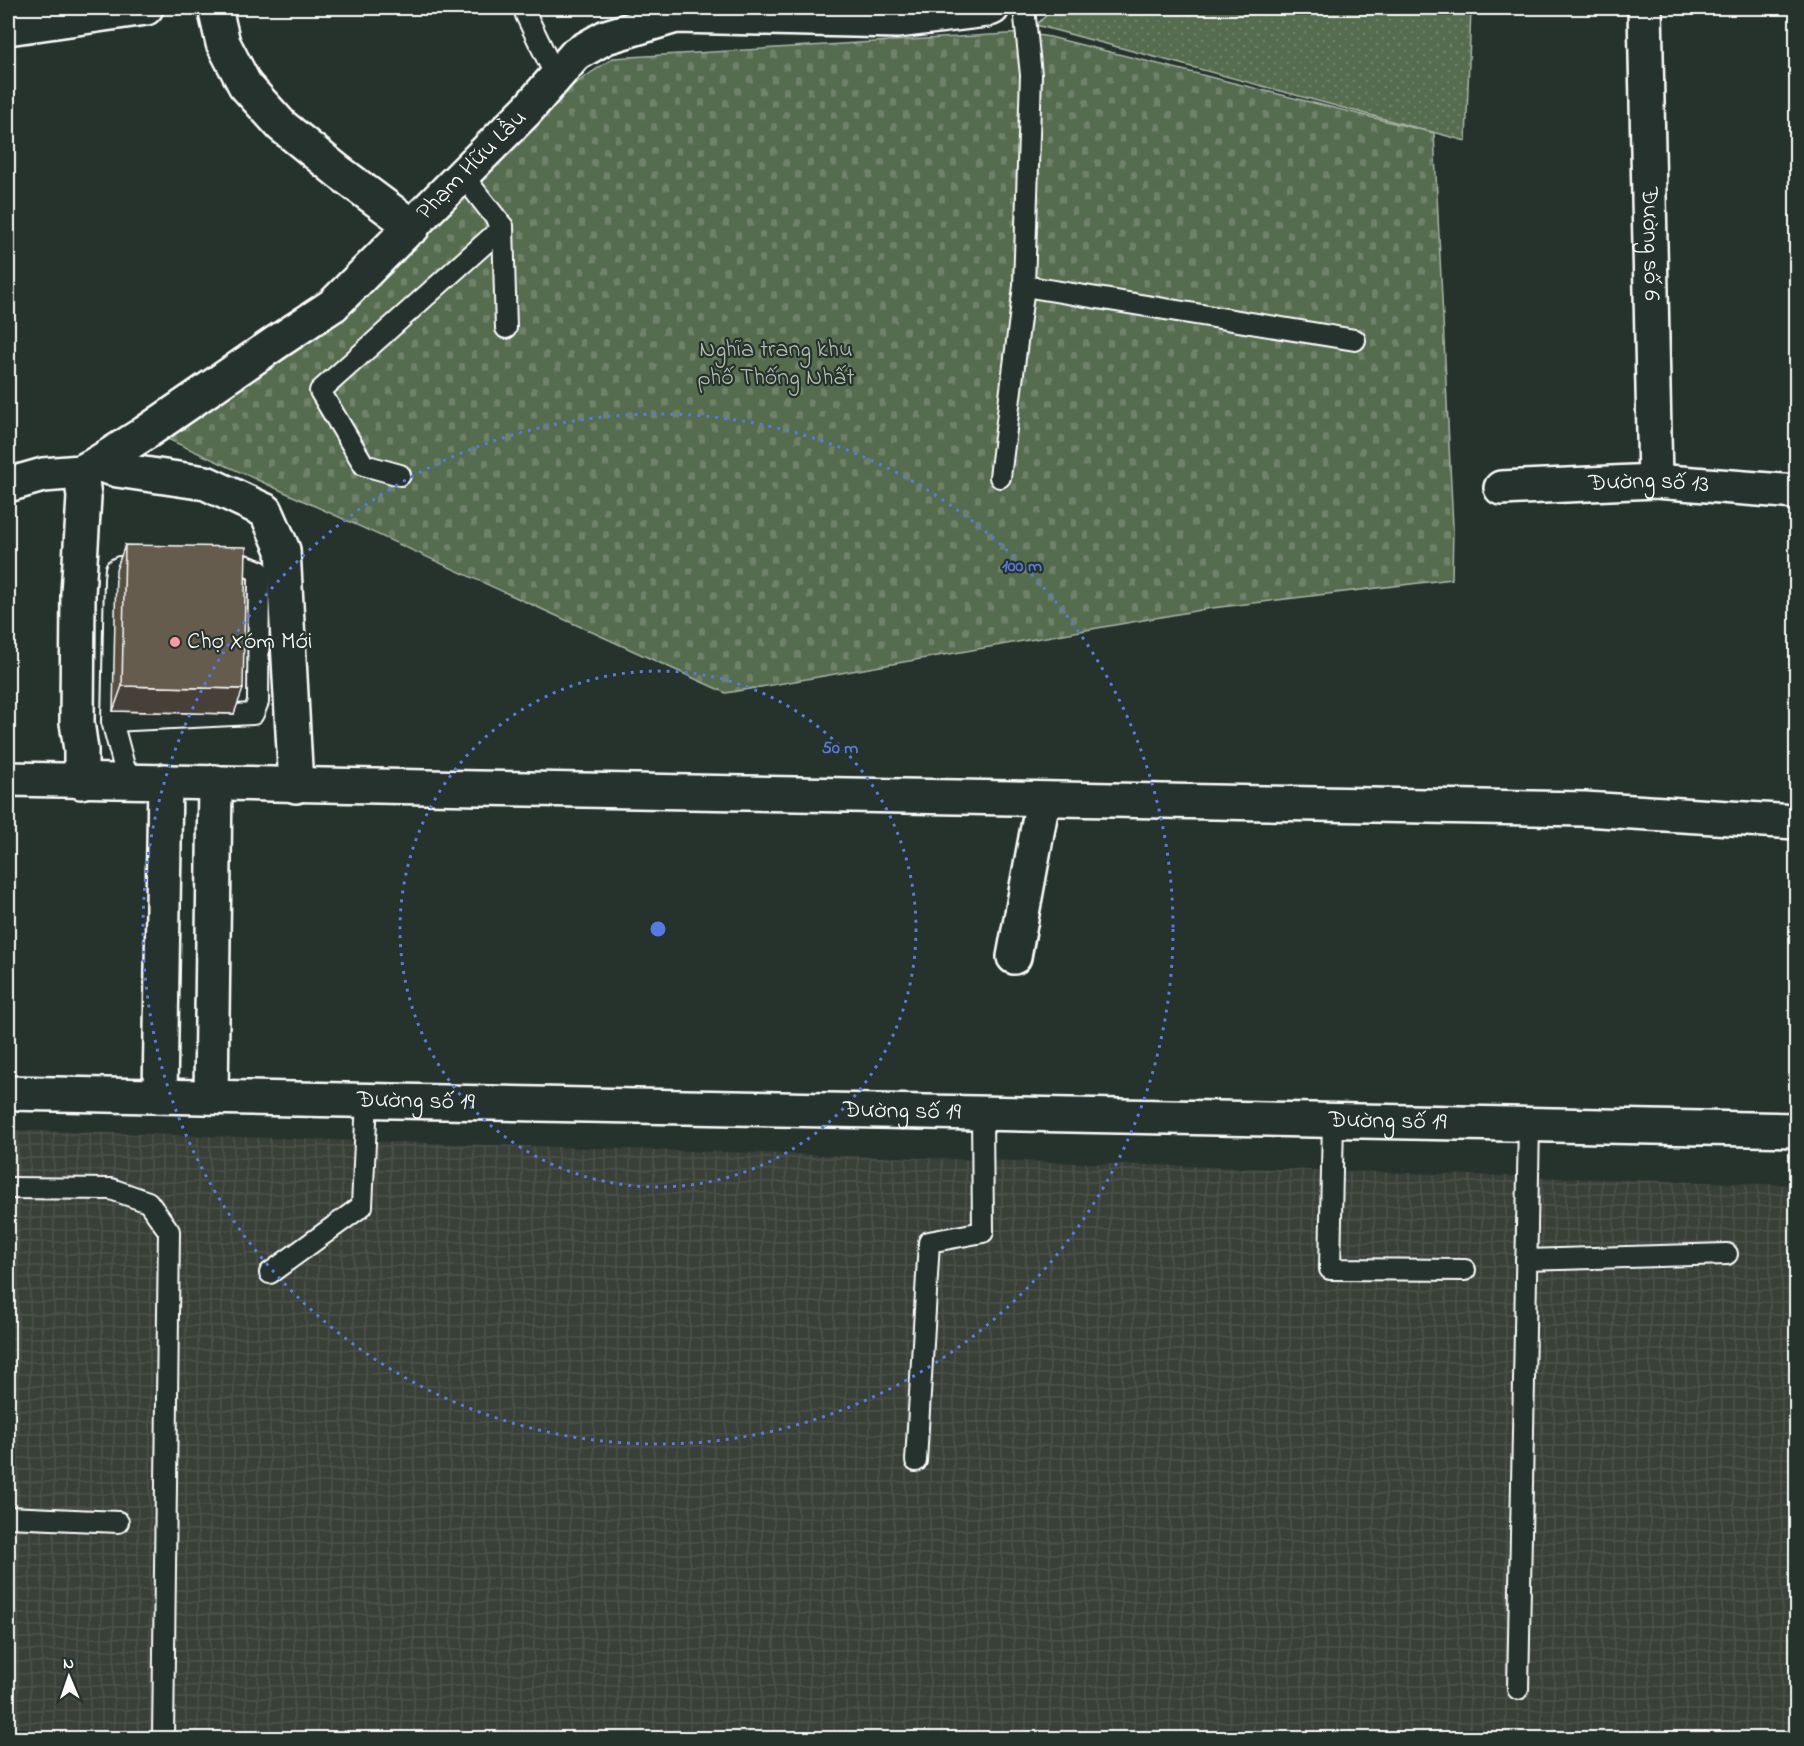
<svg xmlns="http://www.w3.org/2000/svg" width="1804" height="1746" font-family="'Indie Flower',sans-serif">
<defs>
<pattern id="industrial-grid" width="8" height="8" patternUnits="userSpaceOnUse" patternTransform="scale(1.5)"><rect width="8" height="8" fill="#393f37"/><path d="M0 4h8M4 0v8" fill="none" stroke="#4d524b"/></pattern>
<pattern id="green-dots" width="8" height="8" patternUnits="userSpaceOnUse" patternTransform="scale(1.5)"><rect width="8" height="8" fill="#566c50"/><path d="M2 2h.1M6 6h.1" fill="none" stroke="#6f826a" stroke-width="1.8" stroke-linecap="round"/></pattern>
<pattern id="cemetery-stones" width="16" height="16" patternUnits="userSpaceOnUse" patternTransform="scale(1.5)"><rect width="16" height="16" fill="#566c50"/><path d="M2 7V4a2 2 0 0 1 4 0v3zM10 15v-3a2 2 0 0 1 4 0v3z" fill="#6f826a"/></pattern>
</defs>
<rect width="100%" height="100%" fill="#26332d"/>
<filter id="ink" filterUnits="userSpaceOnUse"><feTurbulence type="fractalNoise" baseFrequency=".0167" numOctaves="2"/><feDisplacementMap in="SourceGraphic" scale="12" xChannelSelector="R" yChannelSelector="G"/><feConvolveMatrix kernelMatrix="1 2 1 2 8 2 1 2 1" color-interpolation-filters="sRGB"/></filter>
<g filter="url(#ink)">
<!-- industrial -->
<path fill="url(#industrial-grid)" d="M8 1130 1796 1185V1738H8Z"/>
<!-- green -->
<path fill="url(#green-dots)" stroke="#aab6a8" stroke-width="1.5" d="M1054 8H1471L1466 141 1036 25Z"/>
<!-- cemetery -->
<path fill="url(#cemetery-stones)" stroke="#aab6a8" stroke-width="1.5" d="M1024 33 1050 37 1434 133 1453 527 1452 579 1212 608 726 693 163 437 286 357 395 266 489 157 567 89 613 58Z"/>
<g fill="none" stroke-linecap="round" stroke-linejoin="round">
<!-- service casing -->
<g stroke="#fff" stroke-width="24">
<g id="service">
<path d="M525 8 526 15 556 77"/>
<path d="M503 227 506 328"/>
<path d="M1024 286 1355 340"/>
<path d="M400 475 364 465 320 391 503 227 463 176"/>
<path d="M1000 477 1024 286 1031 75 1024 8"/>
<path d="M112 721 253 714 258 702 259 571 244 565H221"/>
<path d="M128 781 112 721 115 579 116 569 120 567 141 566"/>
<path d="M1333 1120 1330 1269 1465 1270"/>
<path d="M8 1188 111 1189 148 1202 169 1231 163 1738"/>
<path d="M1526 1260 1727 1254"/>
<path d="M270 1273 362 1206 367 1100"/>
<path d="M916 1461 929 1242 983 1232 982 1113"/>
<path d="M8 1517 118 1522"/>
<path d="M1518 1689 1529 1124"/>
</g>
</g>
<!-- minor casing -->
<g stroke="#fff" stroke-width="38">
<g id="minor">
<path d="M215 8 223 43 245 85 282 126 339 172 413 227"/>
<path id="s1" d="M1645 8 1655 481"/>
<path d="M8 28 146 8"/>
<path d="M96 464 117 470 206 483 266 511 283 550 296 786"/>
<path id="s2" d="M8 485 43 475 81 472 96 464 145 433 277 342 333 305 527 110 576 54 606 37 676 16 897 21 986 10 992 8"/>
<path id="s3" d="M1501 488 1655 481 1796 492"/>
<path d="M8 779 1584 809 1796 822"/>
<path d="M81 782V750L77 722 78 594 84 497 81 472"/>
<path d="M1014 957 1043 800"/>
<path id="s4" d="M8 1093 1796 1130"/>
<path d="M160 1096 165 781"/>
<path d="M211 1097 215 782"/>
</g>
</g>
<!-- service -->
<use href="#service" stroke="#26332d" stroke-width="20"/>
<!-- minor -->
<use href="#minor" stroke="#26332d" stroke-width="33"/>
</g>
<!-- wall -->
<path fill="#574f43" stroke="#fff" stroke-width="1.5" d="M125 545 234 714 113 711 116 570Z"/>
<!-- shaded-wall -->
<path fill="#474037" stroke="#fff" stroke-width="1.5" d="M122 686 243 689 234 714 113 711Z"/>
<!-- building -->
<path fill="#655c4e" stroke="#fff" stroke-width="1.5" d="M125 545 246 547 243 689 122 686Z"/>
</g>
<!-- distance rings -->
<g fill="none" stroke="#567ae2" stroke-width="3" stroke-dasharray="3 6">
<circle cx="658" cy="929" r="258"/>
<circle cx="658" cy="929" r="515"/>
</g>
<!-- markers -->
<circle fill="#ff9aa2" stroke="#26332d" stroke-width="2" cx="175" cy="642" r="6"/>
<g text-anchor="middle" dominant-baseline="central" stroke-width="4.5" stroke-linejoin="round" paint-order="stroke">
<!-- street labels -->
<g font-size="24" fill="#fff" stroke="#26332d">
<text stroke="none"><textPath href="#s2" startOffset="574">Phạm Hữu Lầu</textPath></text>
<text stroke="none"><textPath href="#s1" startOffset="236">Đường số 6</textPath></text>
<text stroke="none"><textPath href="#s3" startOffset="148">Đường số 13</textPath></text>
<text stroke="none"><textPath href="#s4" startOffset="408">Đường số 19</textPath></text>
<text stroke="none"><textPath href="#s4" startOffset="894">Đường số 19</textPath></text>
<text stroke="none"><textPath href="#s4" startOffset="1380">Đường số 19</textPath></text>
</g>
<!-- park labels -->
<g font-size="24" fill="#b3bdb0" stroke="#26332d">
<text x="776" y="350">Nghĩa trang khu<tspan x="776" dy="28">phố Thống Nhất</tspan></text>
</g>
<!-- poi labels -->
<g font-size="24" fill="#fff" stroke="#26332d" text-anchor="start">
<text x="187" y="642">Chợ Xóm Mới</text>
</g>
</g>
<circle cx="658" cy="929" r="9" fill="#567ae2" stroke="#26332d" stroke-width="3"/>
<g font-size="18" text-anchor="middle" font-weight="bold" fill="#567ae2" stroke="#26332d" stroke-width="4.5" stroke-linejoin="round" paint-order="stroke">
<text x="1022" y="571">100 m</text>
<text x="840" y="753">50 m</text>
</g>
<!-- margin -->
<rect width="1804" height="1746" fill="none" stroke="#26332d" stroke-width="30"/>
<rect x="15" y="15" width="1774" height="1716" fill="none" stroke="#fff" stroke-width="2" filter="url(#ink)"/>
<!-- north arrow -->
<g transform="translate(69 1677) rotate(358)" stroke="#26332d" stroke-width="4.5" paint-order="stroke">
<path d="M0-4.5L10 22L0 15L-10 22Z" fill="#ffffff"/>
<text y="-9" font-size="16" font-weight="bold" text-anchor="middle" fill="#ffffff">N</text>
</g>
</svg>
